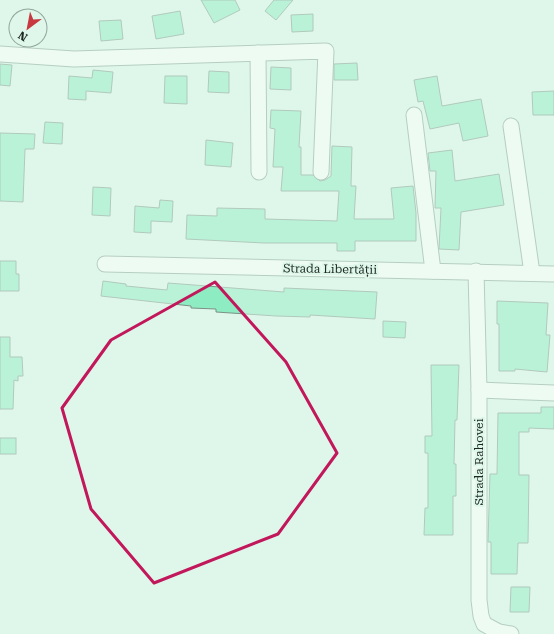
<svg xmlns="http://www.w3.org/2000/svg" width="554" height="634" font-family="'Roboto Serif',serif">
<rect width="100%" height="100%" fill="#def7ea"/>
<!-- building -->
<g fill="#8decc2" stroke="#7b9186">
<path d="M201 0H235L240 10 214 23Z"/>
<path d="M274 0H293L276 20 265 11Z"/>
<path d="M180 11 184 34 156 39 152 16Z"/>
<path d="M313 14V31L292 32 291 15Z"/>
<path d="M121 20 123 39 101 41 99 21Z"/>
<path d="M357 63 358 80H334V64Z"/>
<path d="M0 64 12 65 10 86 0 85Z"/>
<path d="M271 67 291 68V90L270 89Z"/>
<path d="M93 70 113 72 111 93 86 91V100L68 99 69 76 92 78Z"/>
<path d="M209 71 229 72V93L208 92Z"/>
<path d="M165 76H187V104L164 103Z"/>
<path d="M437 76 442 106 481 99 488 136 463 141 459 123 430 129 423 101 418 102 414 80Z"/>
<path d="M554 91V115H533L532 92Z"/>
<path d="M271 110 301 111 299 147H301V175H313L320 181 325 180 331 176 332 146 352 147 351 186H356L354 219H394L391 188 413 186 416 213V241H355V251H337V243H264L186 239 187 215 217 216V208L265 209V219L337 221 339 191H281L283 167H273L275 129 270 128Z"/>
<path d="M45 122 63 123 62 144 43 143Z"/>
<path d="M0 133 35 134 34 149H25L23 202 0 201Z"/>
<path d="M206 140 233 143 231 167 205 165Z"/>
<path d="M452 150 455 181 499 174 504 205 461 212 459 250 439 249 441 208H435L436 171H430L428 153Z"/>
<path d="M93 187 111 188 110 216 92 215Z"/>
<path d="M160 200 173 201 172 222 151 221V233L134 232 135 206 159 208Z"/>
<path d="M0 261H16V274H19V291H0Z"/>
<path d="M103 281 126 284V286L167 290 168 283 284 292V288L377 292 375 319 310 315V317L276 316 216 312V309L191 308V306L101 296Z"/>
<path d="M497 301 548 303 546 335H550L547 372 515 369V371H499V324H497Z"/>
<path d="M383 321 406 322 405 338 383 337Z"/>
<path d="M0 337H10V357H22L23 376H18V381L14 380 13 409H0Z"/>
<path d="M431 365H459L457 420H455L454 464H456V496H453V535H424L425 508H428V453H425V436H432Z"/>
<path d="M541 407H554V429L529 428V432H519V475H529L528 543H518L517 574H491V542H488L490 474H497L498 413H541Z"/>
<rect x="0" y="438" width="16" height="16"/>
<path d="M511 587H530L529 612H510Z"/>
</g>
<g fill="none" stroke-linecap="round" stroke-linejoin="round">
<!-- minor casing -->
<g stroke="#859c91" stroke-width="17">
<g id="minor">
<path d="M258 53 259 172"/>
<path d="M0 54 74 59 326 51 321 172"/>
<path d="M414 115 433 271"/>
<path d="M511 126 532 273"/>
<path d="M105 264 554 274"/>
<path d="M476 271 479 390V600L481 616 484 624 499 632 511 634"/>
<path d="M479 390 554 393"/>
</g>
</g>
<!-- minor -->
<use href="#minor" stroke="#fff" stroke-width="15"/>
</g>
<!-- marked area -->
<path d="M0 0H554V634H0ZM215 282 286 362 337 453 278 534 154 583 91 509 62 408 111 340Z" fill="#def7ea" fill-opacity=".55" fill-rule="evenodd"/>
<path fill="none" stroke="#c2185b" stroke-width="3" stroke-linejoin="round" d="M215 282 286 362 337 453 278 534 154 583 91 509 62 408 111 340Z"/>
<g text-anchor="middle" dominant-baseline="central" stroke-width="4" stroke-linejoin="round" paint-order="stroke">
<!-- street labels -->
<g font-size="12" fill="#1d2722" stroke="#def7ea">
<text transform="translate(330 269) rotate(1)">Strada Libertății</text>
<text transform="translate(479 462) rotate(-90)">Strada Rahovei</text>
</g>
</g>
<!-- north arrow -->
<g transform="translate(28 28) rotate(212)"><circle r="19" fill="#def7ea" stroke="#91a49a"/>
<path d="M0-3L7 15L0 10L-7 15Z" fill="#c83840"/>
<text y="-6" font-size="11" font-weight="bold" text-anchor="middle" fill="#1d2722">N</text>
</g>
</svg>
